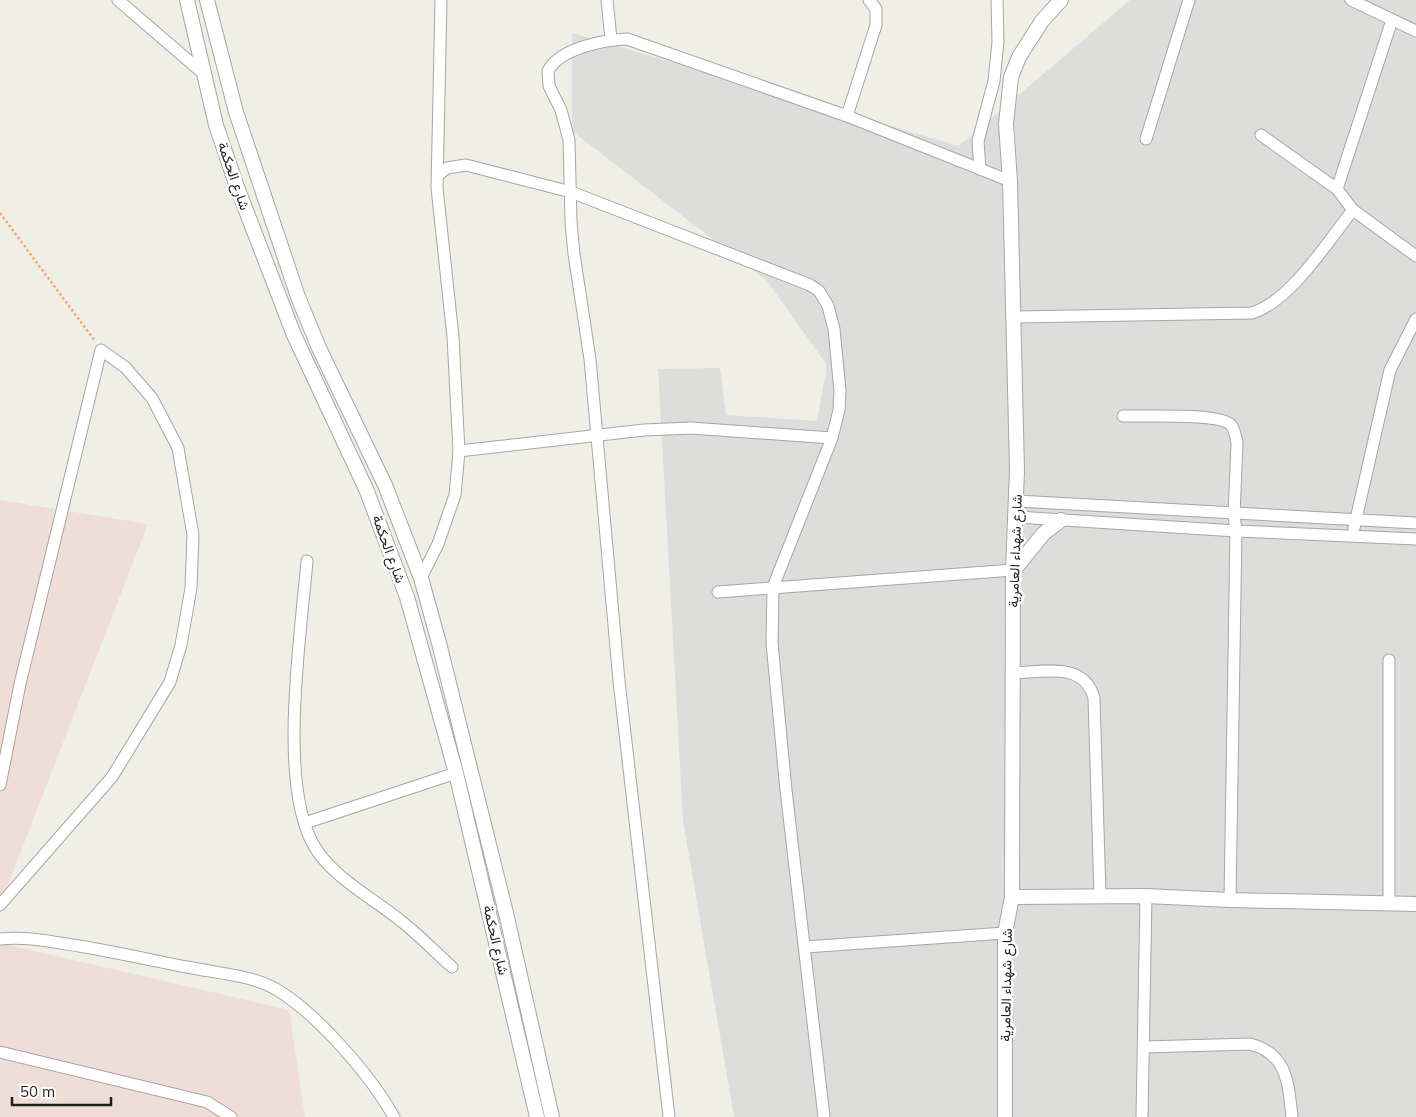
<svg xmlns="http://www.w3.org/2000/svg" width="1416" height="1117" font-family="Mulish,Vazirmatn,sans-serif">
<rect width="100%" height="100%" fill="#f0efe6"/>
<!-- residential -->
<path fill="#dddddc" d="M1130 0H1416V1117H734L683 821 658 369 720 368 726 415 817 421 827 365 767 281 572 131V33L959 146Z"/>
<!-- commercial -->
<g fill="#efded7">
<path d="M0 500 148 524 0 905Z"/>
<path d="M0 943 289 1010 305 1117H0Z"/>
</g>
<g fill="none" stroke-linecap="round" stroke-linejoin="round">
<!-- minor casing -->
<g stroke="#a6a6a6" stroke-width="13">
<g id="minor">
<path d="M118 0 204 74"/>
<path d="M607 0 611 39"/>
<path d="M1351 0 1416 31"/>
<path d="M847 116 876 25V9L869 0"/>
<path d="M1261 135 1337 189 1353 210 1416 256"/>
<path d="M1146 139 1189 0"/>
<path d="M980 169 978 141 994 81 998 42 997 0"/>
<path d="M438 175 447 168 466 165 571 192 810 285 819 291 828 306 834 329 840 391 839 410 832 438 773 587 772 643 786 790 824 1117"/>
<path d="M1337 189 1392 20"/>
<path d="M1014 317 1252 313C1291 301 1327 242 1353 210"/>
<path d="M1123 416C1142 417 1220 412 1231 425 1235 430 1236 437 1237 443L1234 515 1236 531 1230 900"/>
<path d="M459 451 644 430 691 428 832 438"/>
<path d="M1017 501 1416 523"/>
<path d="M1017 517 1236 531 1416 539"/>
<path d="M1354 528 1390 370 1416 319"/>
<path d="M307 561C301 633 278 781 313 844 331 877 373 898 401 921 419 935 435 952 452 967"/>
<path d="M421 578 438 544 455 495 459 451 453 337 437 188 441 0"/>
<path d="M718 592 1013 570"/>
<path d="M1389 660V902"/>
<path d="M1013 673C1043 672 1084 661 1094 698L1100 895"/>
<path d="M0 785 20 684 101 350 125 367 152 398 178 448 193 535 191 588 181 645 170 682 112 777 0 905"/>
<path d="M305 823 456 773"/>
<path d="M0 939C27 936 52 942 79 946 115 952 151 960 187 967 216 973 254 975 279 991 319 1016 371 1076 394 1117"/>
<path d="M805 947 1005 933"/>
<path d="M1144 1047 1250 1044C1288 1054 1288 1083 1292 1117"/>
<path d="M0 1052 207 1102 231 1117"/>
<path d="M669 1117 619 681 590 359 574 254 571 222 569 140 561 110 549 86 548 71C560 48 604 40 627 39L847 116 1010 181"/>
<path d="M1142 1117 1146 896"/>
</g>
</g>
<!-- tertiary casing -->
<g stroke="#a6a6a6" stroke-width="16">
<g id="tertiary">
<path d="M187 0 216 125 237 187 294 335 366 489 407 597 456 773 537 1117"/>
<path d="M207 0 236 112 298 297 319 348 385 485 421 578 439 643 506 913 552 1117"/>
<path d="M1014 570 1043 534 1061 520"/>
<path d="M1012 897 1146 896 1230 900 1416 904"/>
<path d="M1005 1117V933L1012 897 1013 570 1017 470 1010 181 1006 124 1011 77 1019 57 1042 21 1061 0"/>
</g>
</g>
<!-- path -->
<path stroke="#f2a475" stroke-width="2.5" stroke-dasharray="2.5 2.5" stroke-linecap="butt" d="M0 213 95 341"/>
<!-- minor -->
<use href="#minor" stroke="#fff" stroke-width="11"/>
<!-- tertiary -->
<use href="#tertiary" stroke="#fff" stroke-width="14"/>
</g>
<g text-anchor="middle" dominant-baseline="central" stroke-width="5" stroke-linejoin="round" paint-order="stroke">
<!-- street labels -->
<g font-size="14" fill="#1f1f1f" stroke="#fff">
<text transform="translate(234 176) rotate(71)">شارع الحكمة</text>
<text transform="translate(389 549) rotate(70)">شارع الحكمة</text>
<text transform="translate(1015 551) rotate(-88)">شارع شهداء العامرية</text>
<text transform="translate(496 940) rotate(77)">شارع الحكمة</text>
<text transform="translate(1006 985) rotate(-89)">شارع شهداء العامرية</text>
</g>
</g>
<!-- scale -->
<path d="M12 1097v8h99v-8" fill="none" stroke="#1f1f1f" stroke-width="2.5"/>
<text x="20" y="1097" font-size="15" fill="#1f1f1f" stroke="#ffffff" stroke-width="4" paint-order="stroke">50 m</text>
</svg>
